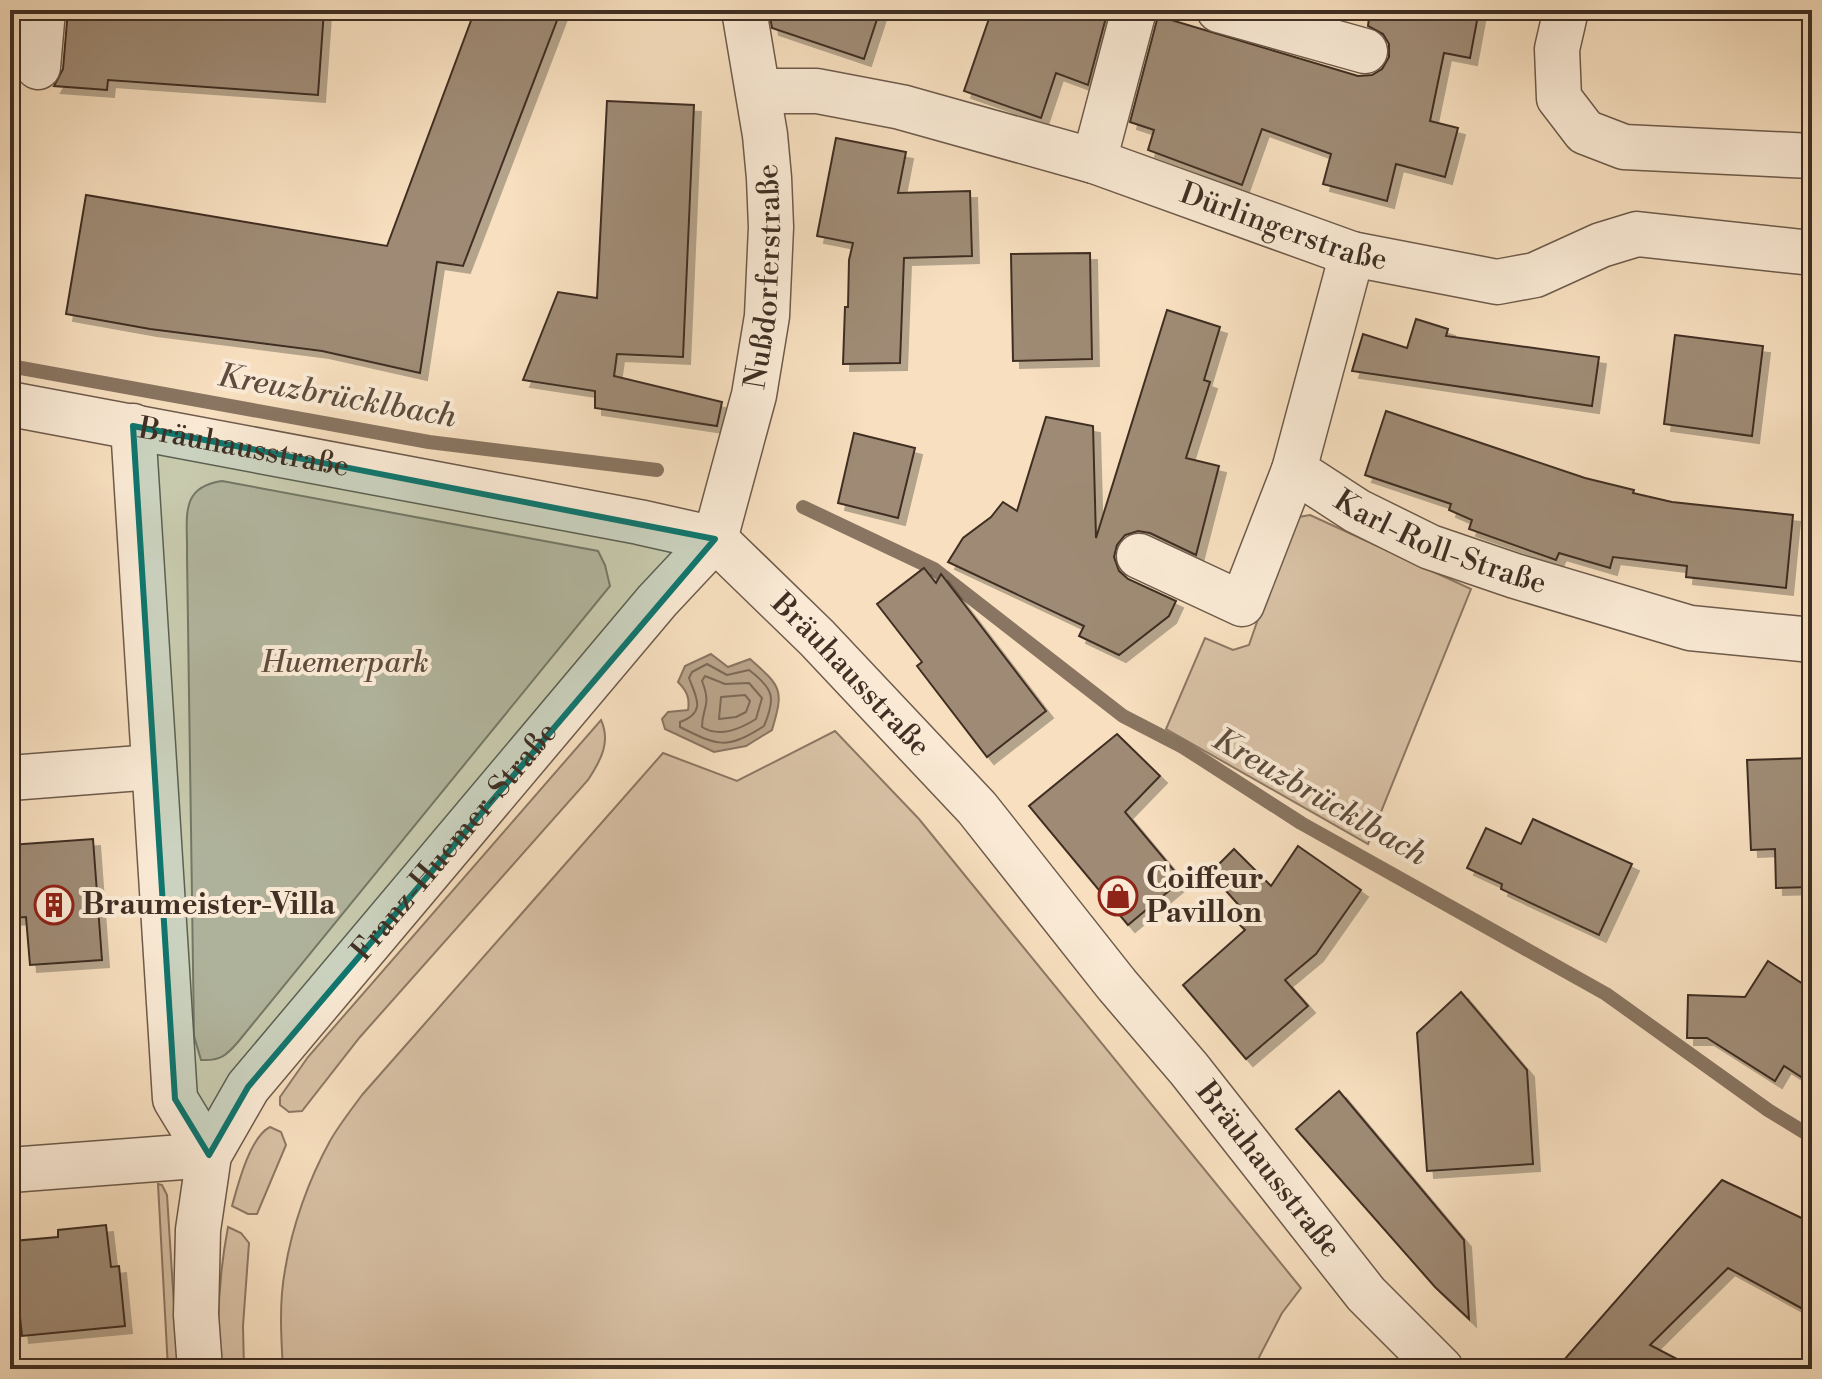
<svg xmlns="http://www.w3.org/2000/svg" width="1822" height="1379" font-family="'Libre Bodoni',serif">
<defs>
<filter id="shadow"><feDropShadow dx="7" dy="7" stdDeviation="0" flood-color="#0004"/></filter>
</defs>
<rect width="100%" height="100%" fill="#f7dfbf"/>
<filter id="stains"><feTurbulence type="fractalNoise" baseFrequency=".0025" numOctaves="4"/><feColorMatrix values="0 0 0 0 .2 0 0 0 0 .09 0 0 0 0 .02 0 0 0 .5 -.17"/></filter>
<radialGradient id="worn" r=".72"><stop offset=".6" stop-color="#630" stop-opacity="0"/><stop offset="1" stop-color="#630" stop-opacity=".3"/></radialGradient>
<!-- green -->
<g fill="#d8c1a5" stroke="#8c7864" stroke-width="2">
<path d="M222 481 598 551 605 565 610 586 238 1042C226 1056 220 1061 201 1060L194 1036 187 555C188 519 178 487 222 481Z"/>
<path d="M1310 515 1471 589 1368 844 1166 729 1205 638 1233 650 1249 645 1293 518Z"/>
<path d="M601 720C611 742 601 760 588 780L360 1037 302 1111 289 1112 280 1105V1097L308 1057Z"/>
<path d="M835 731 919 819 1301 1288 1282 1313 1253 1369H283C281 1336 279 1302 285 1270 292 1226 309 1179 330 1141 339 1125 351 1110 362 1095L663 753 737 781Z"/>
<path d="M270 1127 281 1132 286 1145 257 1214H248L232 1206C238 1184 250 1137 270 1127Z"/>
<path d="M158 1184 162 1185 167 1195 178 1369H168Z"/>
<path d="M228 1227 241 1233 249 1243 243 1326 244 1369H219C216 1320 219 1275 228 1227Z"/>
</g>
<!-- water -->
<path fill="#b9a38a" stroke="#897561" stroke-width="2" d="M711 654 728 667 750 659C782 687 784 690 772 730L746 746 714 752 665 729 662 719 668 712 688 710C690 698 687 691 678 682L685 666Z"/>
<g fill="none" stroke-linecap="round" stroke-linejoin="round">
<!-- shore -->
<g stroke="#7c6957" stroke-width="2">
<path d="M707 664 727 675 749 670C774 689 776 698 764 726 726 750 718 746 680 727V722C707 712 696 697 689 678L692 672Z"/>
<path d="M705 676 725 684 749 683 762 698 756 719C740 729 720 738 702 727 702 707 712 706 702 681Z"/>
<path d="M745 695 750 701 746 712 736 717 719 719 721 697Z"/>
</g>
<!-- stream -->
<g stroke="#897561" stroke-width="14">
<path d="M10 366 429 442 657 470"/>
<path d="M803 507 934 569 1123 716 1183 747 1301 823 1606 994 1768 1110 1812 1137"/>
</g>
</g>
<!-- building -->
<g fill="#9f8b75" stroke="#402f24" stroke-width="2" filter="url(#shadow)">
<path d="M68 10H324L318 95 108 80 107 90 54 86 63 69Z"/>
<path d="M475 10H561L463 266 437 262 420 373 322 351 150 329 66 314 86 195 387 246Z"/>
<path d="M769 10H880L864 59 772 28Z"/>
<path d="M992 10H1108L1088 85 1056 73 1041 118 964 91Z"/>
<path d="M1370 10H1479L1470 58 1444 53 1430 121 1458 128 1445 177 1396 164 1387 201 1323 184 1331 154 1262 129 1242 185 1148 150 1154 130 1130 122 1158 16 1358 76 1372 75 1382 69 1389 57V44L1383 34 1368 26Z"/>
<path d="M607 101 694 105 683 357 617 354 614 376 722 402 717 426 595 408V391L523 380 558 292 597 298Z"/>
<path d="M836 138 906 152 898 193 970 191 972 256 904 258 900 363 843 364 845 307H848L849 260 853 243 817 236Z"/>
<path d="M1090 253 1092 359 1013 361 1011 254Z"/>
<path d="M1167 310 1220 327 1204 380 1210 382 1186 458 1219 466 1196 555 1150 533 1138 531 1125 535 1117 545 1114 557 1119 571 1128 579 1176 601 1169 616 1119 655 1079 636 1084 626 948 562 963 538 991 517 1003 502 1017 511 1046 417 1093 426 1096 538Z"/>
<path d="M1416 319 1448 329 1446 336 1599 357 1592 406 1352 371 1363 334 1407 348Z"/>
<path d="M1675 335 1763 346 1752 436 1664 424Z"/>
<path d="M1386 411 1585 478 1634 490 1633 493 1672 502 1793 515 1786 588 1686 577 1687 566 1613 557 1610 568 1559 553 1556 560 1469 529 1472 520 1449 510 1451 504 1365 475Z"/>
<path d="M854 433 915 448 898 518 838 503Z"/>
<path d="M924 568 936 583 941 574 1046 711 987 757 917 666 922 662 877 604Z"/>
<path d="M1117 734 1160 776 1125 812 1182 880 1128 925 1029 806Z"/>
<path d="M1812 758V887L1776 888 1775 849 1751 850 1747 760Z"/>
<path d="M1533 819 1632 864 1599 935 1501 889 1502 884 1467 868 1486 828 1521 844Z"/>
<path d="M93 839 102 960 30 965 26 917 10 918V845Z"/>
<path d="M1298 846 1361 890 1316 954 1285 980 1308 1006 1246 1059 1183 985 1245 930 1235 920 1244 911 1210 873 1234 849 1271 886Z"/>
<path d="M1768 961 1812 990V1084L1784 1066 1775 1081 1707 1038H1687L1688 995 1745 997Z"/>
<path d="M1461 992 1527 1070 1533 1164 1427 1171 1417 1033Z"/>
<path d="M1339 1091 1464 1240 1469 1319 1435 1287 1296 1129Z"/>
<path d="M1722 1180 1812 1223V1314L1728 1268 1650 1345 1696 1369H1556Z"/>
<path d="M106 1225 111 1267 119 1266 125 1326 22 1336 20 1317 10 1318V1266L15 1265 13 1241 58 1237V1230Z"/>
</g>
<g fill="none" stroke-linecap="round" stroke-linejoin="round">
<!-- minor casing -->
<g stroke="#6e5b4b" stroke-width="47">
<g id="minor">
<path d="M1219 10 1365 51"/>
<path d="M1566 10 1557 49 1559 98 1585 132 1624 147 1812 156"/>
<path d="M38 67 43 10"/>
<path id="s1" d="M758 91H817L901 107 1094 161 1352 254 1497 282 1535 275 1601 245 1637 234 1812 253"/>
<path d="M1094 161 1134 10"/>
<path id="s2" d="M1352 254 1294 470 1357 511 1430 547 1515 576 1690 628 1812 640"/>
<path id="s3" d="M10 404 639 522 715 539 817 638 977 808 1117 985 1189 1069 1366 1294 1441 1369"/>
<path d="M1139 556 1242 604 1294 470"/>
<path d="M10 778 153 767"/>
<path d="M10 1170 209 1155 175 1099 133 426"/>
<path id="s4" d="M200 1369 196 1315 198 1230 209 1155 248 1087 657 601 715 539 754 395 767 316 771 227 769 178 765 135 744 10"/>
</g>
</g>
<!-- minor -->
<use href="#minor" stroke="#faead5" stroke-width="44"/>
</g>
<!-- marked area -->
<path fill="#0f766e" fill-opacity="0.2" stroke="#0f766e" stroke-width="6" stroke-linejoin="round" d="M133 426 715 539 248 1087 209 1155 175 1099Z"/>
<!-- icons -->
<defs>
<g id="shop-ring" transform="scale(2)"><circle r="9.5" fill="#faead5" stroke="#8f2418" stroke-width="1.5"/><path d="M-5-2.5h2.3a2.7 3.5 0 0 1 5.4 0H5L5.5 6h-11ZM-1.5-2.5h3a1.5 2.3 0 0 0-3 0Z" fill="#8f2418"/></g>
<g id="building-ring" transform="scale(2)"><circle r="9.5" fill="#faead5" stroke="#8f2418" stroke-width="1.5"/><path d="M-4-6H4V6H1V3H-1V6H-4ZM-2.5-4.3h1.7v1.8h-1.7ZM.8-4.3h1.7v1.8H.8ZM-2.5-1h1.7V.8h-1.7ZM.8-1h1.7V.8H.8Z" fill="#8f2418"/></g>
</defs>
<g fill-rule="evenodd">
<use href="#shop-ring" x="1118" y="896"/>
<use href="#building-ring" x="54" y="905"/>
</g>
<g text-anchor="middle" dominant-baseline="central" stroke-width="8" stroke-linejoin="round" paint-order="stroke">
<!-- street labels -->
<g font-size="30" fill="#402f24" stroke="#faead5">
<text stroke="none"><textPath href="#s1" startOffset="546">Dürlingerstraße</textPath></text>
<text stroke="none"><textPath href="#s4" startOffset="1282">Nußdorferstraße</textPath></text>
<text stroke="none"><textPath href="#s3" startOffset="238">Bräuhausstraße</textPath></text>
<text stroke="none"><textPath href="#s2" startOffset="388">Karl-Roll-Straße</textPath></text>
<text stroke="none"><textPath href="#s3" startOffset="910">Bräuhausstraße</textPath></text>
<text stroke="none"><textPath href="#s4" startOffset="614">Franz-Huemer-Straße</textPath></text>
<text stroke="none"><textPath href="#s3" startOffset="1558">Bräuhausstraße</textPath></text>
</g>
<!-- park labels -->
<g font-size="30" font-style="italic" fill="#5e4c3e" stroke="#faead5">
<text x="345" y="663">Huemerpark</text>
</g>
<!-- poi labels -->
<g font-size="30" font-weight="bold" fill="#402f24" stroke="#faead5" text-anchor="start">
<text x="1146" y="879">Coiffeur<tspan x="1146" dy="34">Pavillon</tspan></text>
<text x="82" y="905">Braumeister-Villa</text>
</g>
<!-- water labels -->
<g font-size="32" font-style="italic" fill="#5e4c3e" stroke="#faead5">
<text transform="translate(337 396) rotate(10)">Kreuzbrücklbach</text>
<text transform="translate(1320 797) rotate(30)">Kreuzbrücklbach</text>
</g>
</g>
<!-- margin -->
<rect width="1822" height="1379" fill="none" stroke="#f7dfbf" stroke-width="40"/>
<rect x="12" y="12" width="1798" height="1355" fill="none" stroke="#402f24" stroke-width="4"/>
<rect x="20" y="20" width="1782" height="1339" fill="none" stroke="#402f24" stroke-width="2"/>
<rect width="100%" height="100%" filter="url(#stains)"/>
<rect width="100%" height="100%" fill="url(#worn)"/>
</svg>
